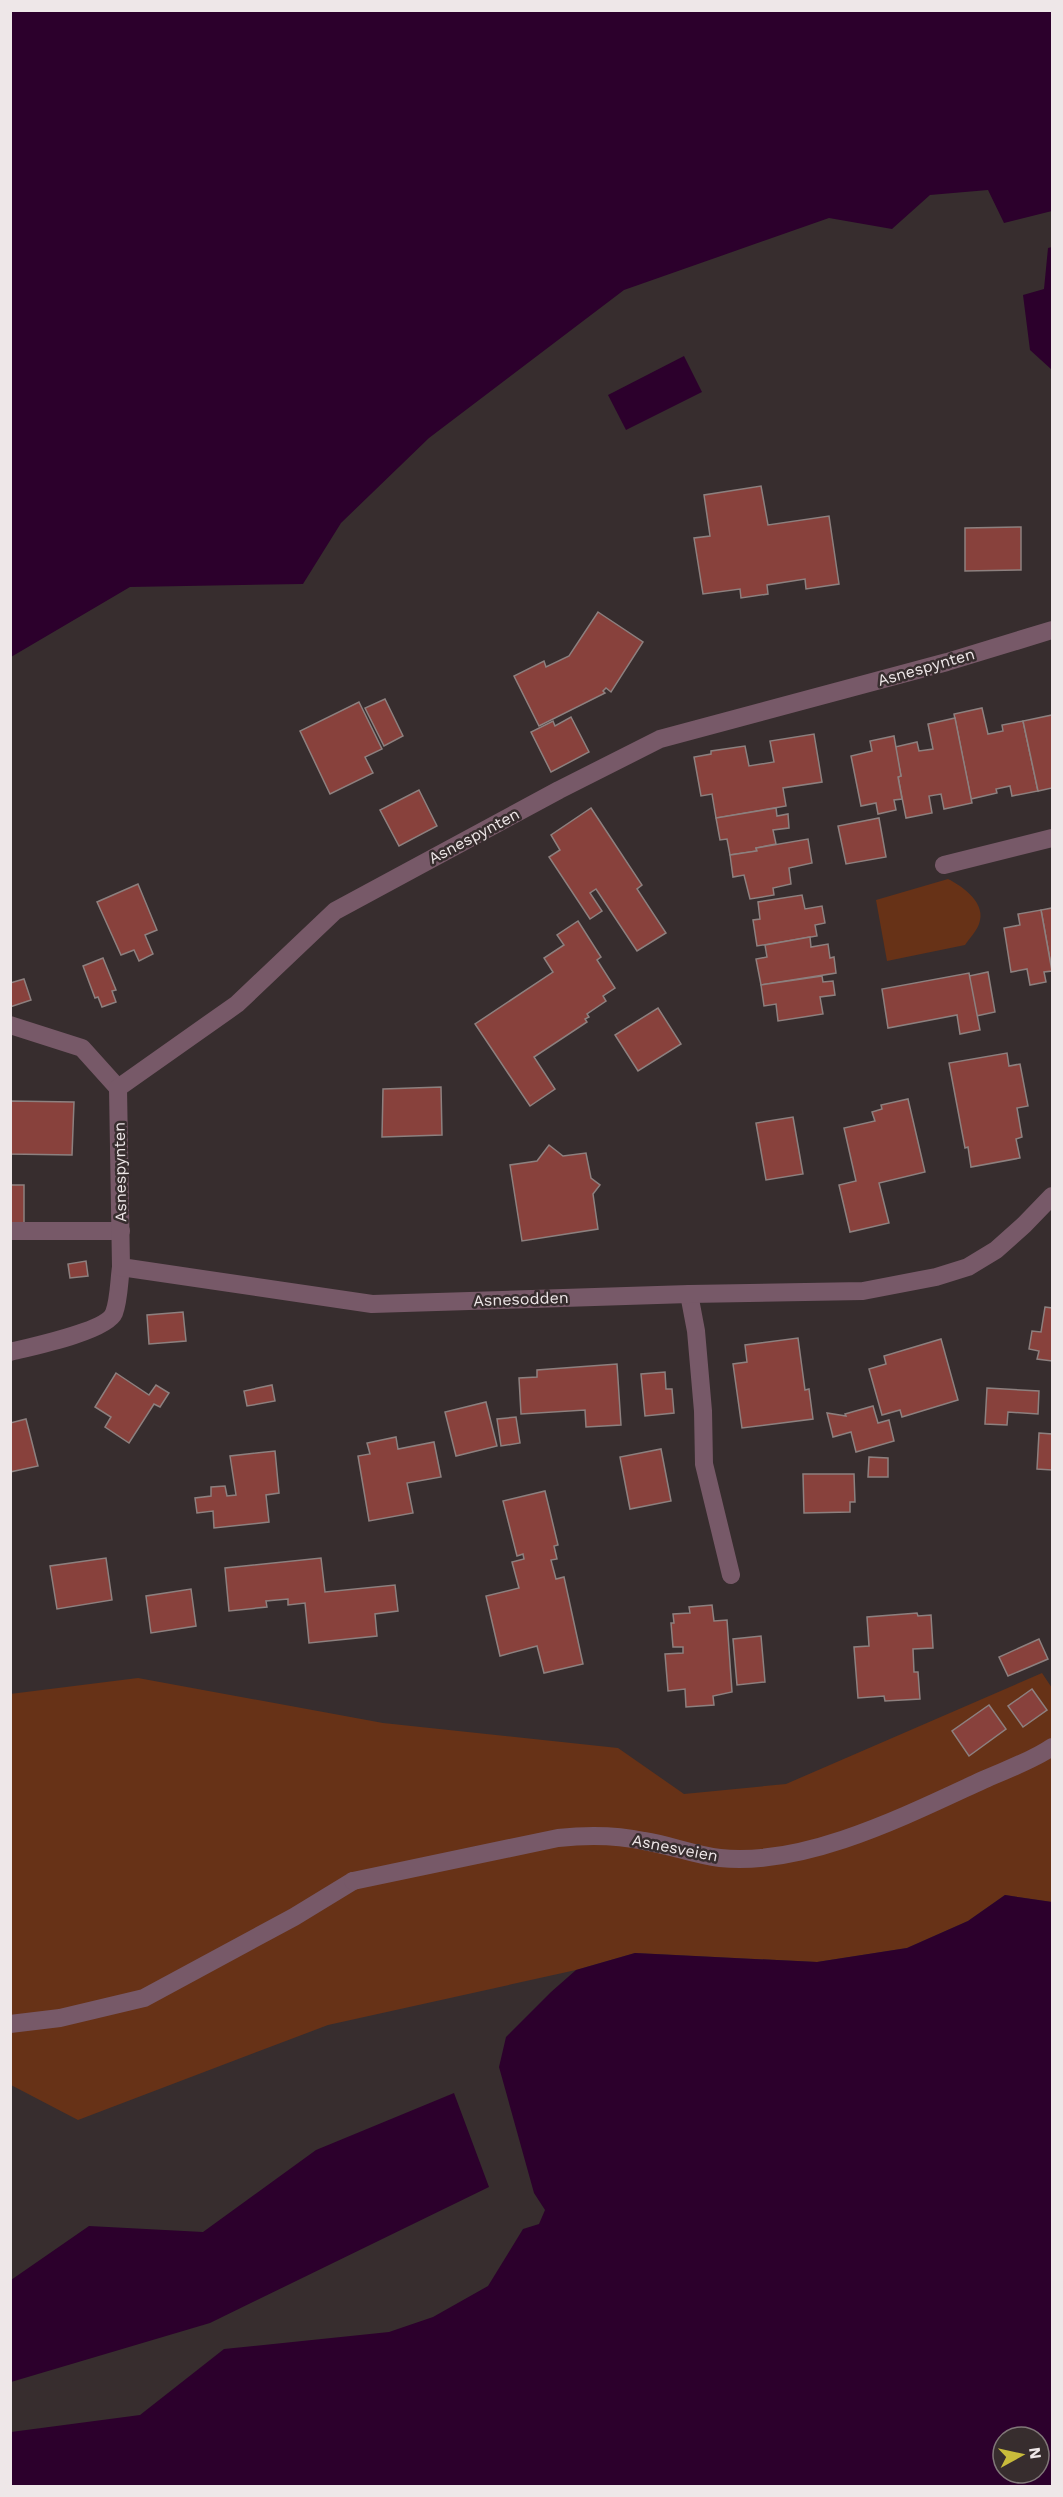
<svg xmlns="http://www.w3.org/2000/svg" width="1063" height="2497" font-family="'Work Sans',sans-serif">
<rect width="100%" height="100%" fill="#372d2e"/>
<!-- green -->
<g fill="#673217">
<path d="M948 879C964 887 987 904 979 924 976 932 969 939 965 945L887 961 876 900Z"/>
<path d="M1042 1673 1052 1688V1902L1005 1895 968 1921 907 1948 817 1962 635 1953 576 1970 328 2025 78 2120 11 2085 10 1694 138 1678 383 1723 618 1748 684 1794 786 1784Z"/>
</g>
<!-- water -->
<g fill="#2c002c" fill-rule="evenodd">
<path d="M10 11H1052V211L1004 223 988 190 930 195 892 229 829 218 624 290 429 438 341 523 303 584 130 587 11 657Z"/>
<path d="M1052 247V370L1030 350 1023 295 1044 289 1048 248Z"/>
<path d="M684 356 702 392 626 430 608 395Z"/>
<path d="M1005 1895 1052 1902V2486H11V2432L140 2415 224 2349 389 2332 433 2317 488 2286 523 2229 539 2224 545 2210 534 2193 499 2067 506 2037 551 1992 576 1970 635 1953 817 1962 907 1948 968 1921ZM1003 2437H1039V2473H1003Z"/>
<path d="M454 2093 489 2187 210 2323 11 2382V2280L89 2226 203 2232 316 2150Z"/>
</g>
<!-- building -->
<g fill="#88413c" stroke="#8d807f" stroke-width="1.5">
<path d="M761 486 768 525 829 516 839 584 806 589 805 579 767 585 768 594 741 598 740 589 703 594 694 538 710 536 704 495Z"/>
<path d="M1021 527V570L965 571V528Z"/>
<path d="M598 612 643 642 611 692 606 688 603 691 605 693 539 726 514 676 544 661 546 667 569 656Z"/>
<path d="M385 699 403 736 384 746 365 708Z"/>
<path d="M359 702 382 749 365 757 373 773 330 794 300 731Z"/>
<path d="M982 708 988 734 1003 731 1002 725 1023 721 1038 791 1012 796 1010 786 996 789 997 793 971 799 954 714Z"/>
<path d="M1052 715V788L1038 791 1023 721Z"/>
<path d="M571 717 589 752 551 772 531 732 553 721 555 726Z"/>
<path d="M955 718 972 803 944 809 941 794 929 796 932 813 906 818 898 777 901 776 895 747 917 742 919 751 933 749 928 724Z"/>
<path d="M814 734 822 782 783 788 786 806 716 818 712 794 701 796 694 757 711 754V751L745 746 749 766 774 762 770 741Z"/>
<path d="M894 736 901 776 898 777 902 799 894 800 896 810 878 814 876 803 861 806 851 756 872 751 870 741Z"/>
<path d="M419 790 437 826 399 846 380 810Z"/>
<path d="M591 808 642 885 637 889 666 933 637 951 596 889 590 893 602 911 590 919 549 857 560 850 551 835Z"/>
<path d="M776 808 777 816 788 814 789 828 773 830 776 844 756 848 757 851 730 855 727 839 720 840 716 818Z"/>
<path d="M879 818 886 857 846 864 838 826Z"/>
<path d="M808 839 812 863 789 868 791 884 773 888 774 895 750 899 744 875 733 877 730 855 757 851 756 848Z"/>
<path d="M138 884 157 930 145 935 153 954 139 961 134 950 121 955 97 902Z"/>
<path d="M802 895 805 909 822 906 825 923 815 925 817 936 757 946 753 920 760 919 758 902Z"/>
<path d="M1052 908V971L1041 910Z"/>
<path d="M1041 910 1052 971 1044 972 1046 982 1030 985 1027 969 1011 972 1004 928 1020 925 1018 914Z"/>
<path d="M578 921 601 957 597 960 615 988 603 996 606 1001 587 1014 589 1017 585 1019 587 1022 534 1057 555 1089 530 1106 475 1024 553 972 544 958 564 945 557 935Z"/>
<path d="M810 937 811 947 828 944 830 958 834 957 836 973 761 985 756 959 767 957 765 945Z"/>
<path d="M103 958 116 990 112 991 116 1002 102 1007 98 997 95 998 83 966Z"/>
<path d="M988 972 995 1012 976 1016 969 976Z"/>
<path d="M969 973 980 1030 960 1034 957 1015 888 1028 882 989Z"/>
<path d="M822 976 823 982 833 981 835 995 820 997 823 1014 778 1021 776 1004 764 1006 761 985Z"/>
<path d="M24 979 31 1000 10 1007V983Z"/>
<path d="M658 1008 681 1044 638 1071 615 1035Z"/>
<path d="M1007 1053 1009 1066 1020 1064 1028 1106 1017 1108 1022 1137 1016 1139 1020 1158 971 1167 968 1147 965 1148 949 1063Z"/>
<path d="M441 1087 442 1135 382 1137 383 1089Z"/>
<path d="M908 1099 925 1172 879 1183 889 1223 850 1232 839 1185 856 1181 844 1128 875 1121 872 1112 882 1109 881 1105Z"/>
<path d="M10 1101 74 1102 72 1155 10 1154Z"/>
<path d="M793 1117 803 1174 766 1180 756 1123Z"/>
<path d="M549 1145 563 1156 586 1153 591 1178 600 1185 593 1194 598 1229 522 1241 510 1165 537 1161Z"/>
<rect x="10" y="1185" width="14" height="45"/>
<path d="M86 1261 88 1276 70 1278 68 1264Z"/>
<path d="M1045 1307 1052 1308V1361L1037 1359 1039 1351 1029 1349 1032 1331 1041 1332Z"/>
<path d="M183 1312 186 1341 149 1344 147 1315Z"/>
<path d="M798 1338 805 1390 809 1389 813 1419 742 1428 733 1364 747 1362 745 1345Z"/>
<path d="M941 1339 958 1400 902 1417 900 1410 882 1415 869 1369 886 1364 884 1356Z"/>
<path d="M617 1364 621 1425 586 1427 585 1410 521 1414 519 1378 537 1377V1370Z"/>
<path d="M665 1372 666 1389H672L674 1413 645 1416 641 1374Z"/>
<path d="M116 1373 149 1395 156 1385 169 1393 160 1407 154 1404 129 1443 105 1427 111 1417 95 1407Z"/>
<path d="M272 1385 275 1401 247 1406 244 1391Z"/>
<path d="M987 1388 1039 1391 1038 1414 1008 1412 1007 1425 985 1424Z"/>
<path d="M486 1402 497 1446 456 1456 445 1412Z"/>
<path d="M873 1406 878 1423 889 1420 894 1441 856 1452 851 1432 833 1437 827 1413 846 1416 845 1414Z"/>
<path d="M516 1417 520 1443 501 1446 497 1419Z"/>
<path d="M26 1419 38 1466 10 1472V1423Z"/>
<path d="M1039 1433 1052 1434V1470L1037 1469Z"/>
<path d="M396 1437 398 1449 434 1442 441 1477 407 1483 413 1513 369 1521 358 1456 370 1454 367 1443Z"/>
<path d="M661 1449 671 1501 630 1509 620 1457Z"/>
<path d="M275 1451 279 1493 266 1495 269 1522 214 1528 213 1511 197 1513 195 1498 211 1496V1487L225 1486 227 1496 236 1495 230 1456Z"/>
<path d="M869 1457 888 1458V1477H868Z"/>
<path d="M803 1474H854L855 1502H850V1512L804 1513Z"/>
<path d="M545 1491 558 1545 554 1546 557 1559 551 1560 556 1579 564 1577 583 1664 544 1673 537 1646 500 1656 486 1596 519 1588 512 1562 524 1559 523 1554 517 1556 503 1501Z"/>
<path d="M106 1558 112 1600 57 1609 50 1566Z"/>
<path d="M321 1558 325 1592 395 1585 398 1611 375 1614 377 1636 309 1643 305 1603 288 1605V1599L266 1601 267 1607 229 1611 225 1568Z"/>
<path d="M191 1589 196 1626 151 1633 146 1596Z"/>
<path d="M712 1605 714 1621 727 1620 732 1692 713 1696 714 1705 686 1707 685 1689 668 1691 665 1654 683 1653V1647H673L671 1623H674L673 1614 690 1613 689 1607Z"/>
<path d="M917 1613 918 1616 931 1615 933 1648 913 1649 914 1672H918L920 1699 885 1701 884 1696 858 1698 854 1647 869 1646 867 1617Z"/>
<path d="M761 1636 765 1682 737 1685 733 1639Z"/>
<path d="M1039 1639 1048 1659 1008 1676 999 1657Z"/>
<path d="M1032 1689 1047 1710 1023 1727 1008 1706Z"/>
<path d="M989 1705 1006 1729 969 1756 952 1731Z"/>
</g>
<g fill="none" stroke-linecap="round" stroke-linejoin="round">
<!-- lane -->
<g stroke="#775968" stroke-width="18">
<path d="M10 1025 82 1048 118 1088"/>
<path d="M10 1231H121"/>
<path d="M689 1294 696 1331 703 1411 704 1464 731 1575"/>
<path d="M10 1352C30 1347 107 1331 114 1313 119 1300 119 1281 121 1267"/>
<path d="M10 2024 60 2018 144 1998 294 1917 353 1881"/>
</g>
<!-- street -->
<g stroke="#775968" stroke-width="18">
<path d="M1052 630 947 662 660 739 559 790 335 911 237 1004 118 1088 121 1267 372 1304 689 1294 863 1291 936 1277 968 1267 996 1250 1024 1225 1052 1196"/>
<path d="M944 865 1052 838"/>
<path d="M353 1881 558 1838C587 1835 616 1835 644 1841 670 1845 694 1855 720 1858 805 1867 907 1815 983 1780 1005 1770 1032 1761 1052 1747"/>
</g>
</g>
<g text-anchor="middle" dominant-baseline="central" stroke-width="5" stroke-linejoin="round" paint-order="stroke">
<!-- street labels -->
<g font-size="16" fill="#eee7e8" stroke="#372d2e">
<text transform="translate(926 667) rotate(-16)">Asnespynten</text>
<text transform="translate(474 836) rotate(-28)">Asnespynten</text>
<text transform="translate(120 1172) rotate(-91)">Asnespynten</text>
<text transform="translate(521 1299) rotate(-2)">Asnesodden</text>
<text transform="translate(675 1848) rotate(11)">Asnesveien</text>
</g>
</g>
<!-- border -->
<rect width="1063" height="2497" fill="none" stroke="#eee7e8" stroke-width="24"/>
<!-- north arrow -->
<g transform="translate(1021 2455) rotate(82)"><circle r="28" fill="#372d2e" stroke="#807778" stroke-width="1.5"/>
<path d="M0-4.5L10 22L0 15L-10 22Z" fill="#c8bb3b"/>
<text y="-9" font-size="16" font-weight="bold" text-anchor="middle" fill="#eee7e8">N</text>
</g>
</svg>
